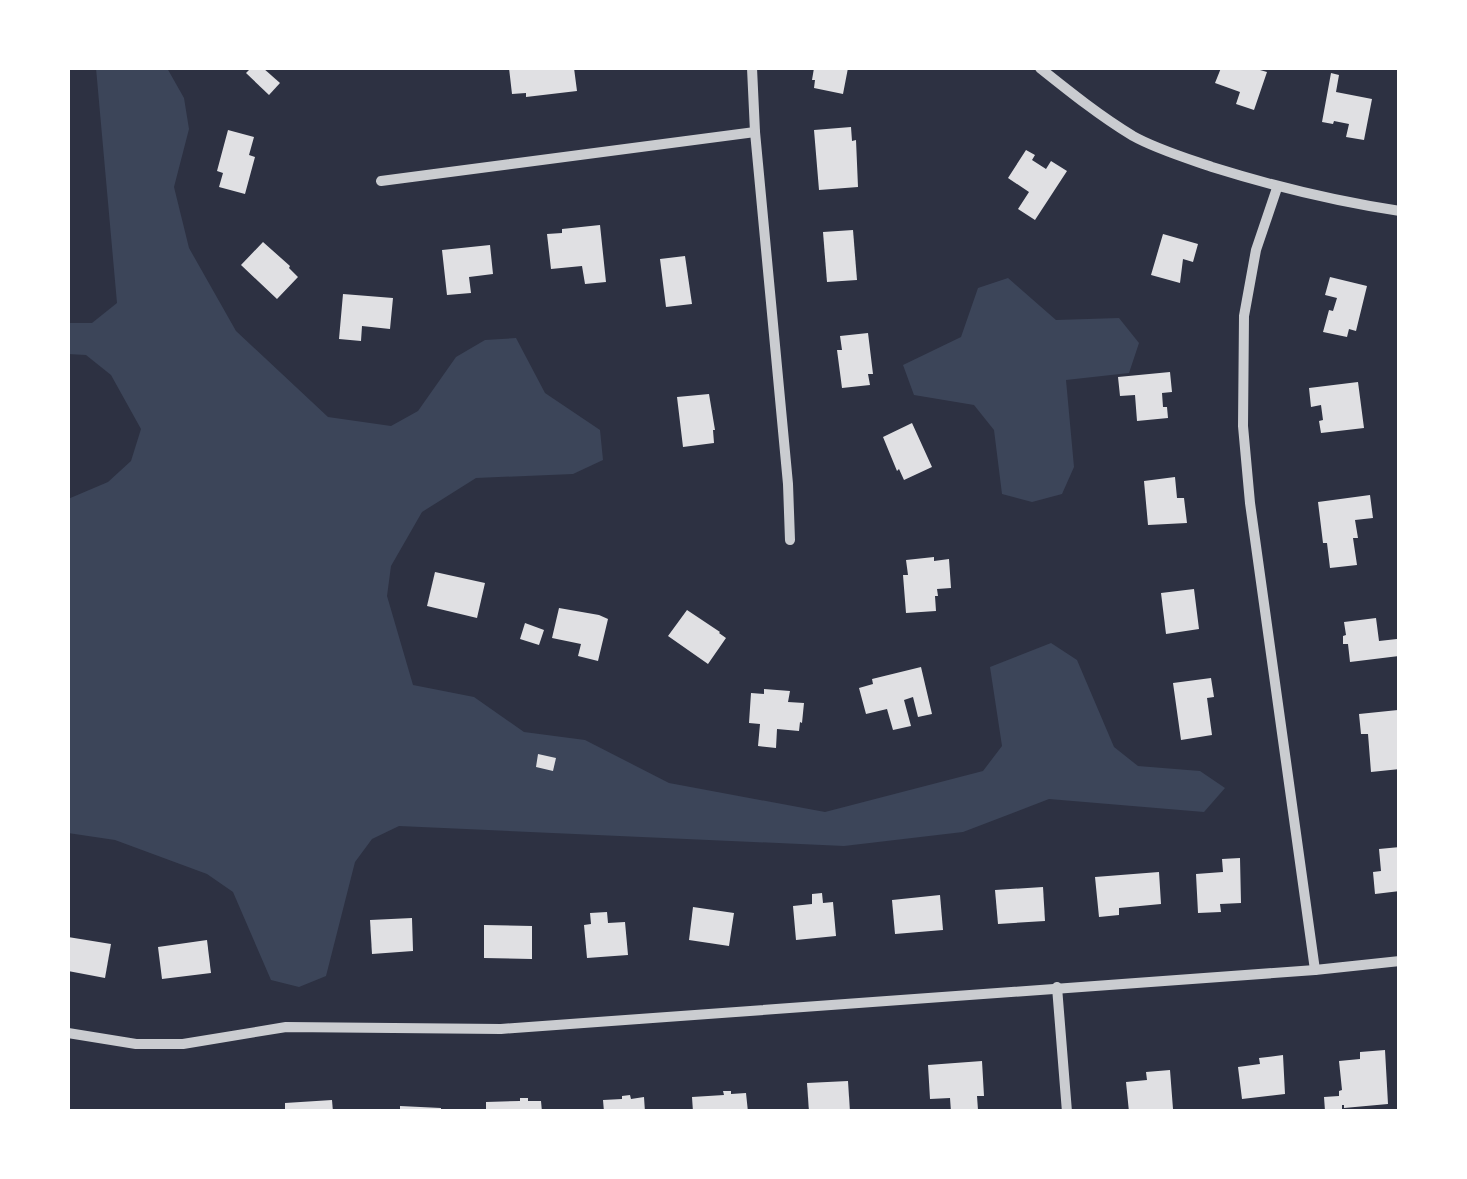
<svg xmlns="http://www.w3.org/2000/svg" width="1467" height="1179" font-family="'Nunito Sans',sans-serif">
<rect width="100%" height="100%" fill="#2d3142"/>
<!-- green -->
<g fill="#3c4559">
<path d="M96 68H167L184 98 189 129 174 187 189 248 236 331 328 417 391 426 418 411 456 357 485 340 516 338 545 393 600 430 603 460 573 474 476 478 422 512 391 566 387 596 413 685 474 697 524 732 585 740 669 783 825 812 983 771 1002 746 990 667 1051 643 1077 660 1114 747 1138 766 1200 771 1225 788 1204 812 1049 799 963 832 844 846 399 826 372 839 355 862 326 976 299 987 271 980 233 892 207 874 115 840 68 833V499L108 482 131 461 141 429 111 375 86 355 68 354V323H92L117 303Z"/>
<path d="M1008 278 1056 320 1119 318 1139 343 1129 373 1066 380 1074 467 1062 494 1032 502 1002 494 994 430 974 405 914 395 903 365 961 337 978 288Z"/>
</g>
<!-- building -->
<g fill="#e0e0e3">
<path d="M251 68H263L280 83 269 95 246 73Z"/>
<path d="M509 68H574L577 91 526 97V93L512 94Z"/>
<path d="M814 68H848L843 94 814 88 815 80H812Z"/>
<path d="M1221 68H1253L1267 72 1254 110 1236 104 1240 92 1215 83Z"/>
<path d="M1331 73 1339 75 1336 92 1372 99 1364 140 1346 137 1349 124 1334 121 1333 124 1322 122Z"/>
<path d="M851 127 852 141 856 140 858 187 819 190 814 130Z"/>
<path d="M228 130 254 137 249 155 255 157 245 194 219 187 223 173 217 171Z"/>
<path d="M1026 150 1035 155 1032 160 1046 169 1051 161 1067 171 1035 220 1018 209 1029 192 1008 178Z"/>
<path d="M600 225 606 282 585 284 582 266 551 269 547 234 562 233V229Z"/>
<path d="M853 230 857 280 827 282 823 232Z"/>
<path d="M1163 234 1198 244 1193 262 1183 259 1180 283 1151 275Z"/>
<path d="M263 242 290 266 289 268 298 277 277 299 241 265Z"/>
<path d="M490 245 493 274 469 277 471 293 447 295 442 250Z"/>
<path d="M685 256 692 304 666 307 660 259Z"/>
<path d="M1330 277 1367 286 1356 331 1349 329 1347 337 1323 332 1329 310 1333 311 1337 298 1325 295Z"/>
<path d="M343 294 393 298 390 329 362 326 361 341 339 339Z"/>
<path d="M868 333 873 374H868L870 385 842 388 837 350H842L840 336Z"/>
<path d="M1170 372 1172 392 1162 393 1163 407H1167L1168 418 1137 421 1135 395 1120 396 1118 377Z"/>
<path d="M1358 382 1364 428 1321 433 1319 421 1323 420 1321 405 1311 407 1309 388Z"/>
<path d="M709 394 715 430H713L714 443 683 447 677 397Z"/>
<path d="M912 423 932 467 904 480 899 469 897 471 883 437Z"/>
<path d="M1175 477 1177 498H1184L1187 523 1148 525 1144 481Z"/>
<path d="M1370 495 1373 518 1355 520 1358 538H1353L1357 565 1330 568 1327 543H1323L1318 502Z"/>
<path d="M934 557V561L949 559 951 588 937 589 938 596H935L936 611 906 613 903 575H908L906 560Z"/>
<path d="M435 572 485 583 477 618 427 606Z"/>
<path d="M1194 589 1199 629 1166 634 1161 593Z"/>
<path d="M559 608 599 615 608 619 598 661 578 656 581 644 552 638Z"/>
<path d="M687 610 720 632 719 633 726 638 708 664 668 636Z"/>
<path d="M1376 618 1379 641 1397 639 1399 656 1350 662 1348 644H1343V636L1346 635 1344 622Z"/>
<path d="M525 623 544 630 539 645 520 639Z"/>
<path d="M921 667 932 714 918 717 913 697 904 700 911 726 893 730 887 709 866 714 859 688 873 684 872 679Z"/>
<path d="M1211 678 1214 697 1207 698 1212 735 1181 740 1173 683Z"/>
<path d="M764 689 790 691 788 702 804 703 802 723 800 722 799 731 777 729 776 748 758 746 760 724 749 723 751 693 764 694Z"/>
<path d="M1398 710 1400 769 1371 772 1368 734H1361L1359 714Z"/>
<path d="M538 754 556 758 553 771 536 767Z"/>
<path d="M1400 847V891L1375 894 1373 872 1381 871 1379 849Z"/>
<path d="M1240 858 1241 903 1220 904 1221 912 1198 913 1196 874 1223 872 1222 859Z"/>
<path d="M1159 872 1161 904 1119 908V915L1099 917 1095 877Z"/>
<path d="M1043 887 1045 921 998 924 995 890Z"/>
<path d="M822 893 823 903 833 902 836 936 796 940 793 906 812 904V894Z"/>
<path d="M940 895 943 930 895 934 892 900Z"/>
<path d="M693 907 734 913 729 946 689 940Z"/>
<path d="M607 912 608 923 625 922 628 955 587 958 584 925 591 924 590 913Z"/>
<path d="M412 918 413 951 372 954 370 920Z"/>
<path d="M484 925 532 926V959L484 958Z"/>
<path d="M68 937 111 944 105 978 68 971Z"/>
<path d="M207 940 211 973 162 979 158 947Z"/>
<path d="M1385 1050 1388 1104 1344 1108V1105H1342V1109L1325 1111 1324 1097 1339 1096V1091L1342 1090 1339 1061 1360 1059V1052Z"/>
<path d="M1283 1055 1285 1094 1242 1099 1238 1067 1260 1064 1259 1058Z"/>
<path d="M982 1061 984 1096H977L978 1110 951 1112 950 1098 930 1099 928 1065Z"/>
<path d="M1170 1070 1173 1109 1129 1112 1126 1082 1147 1080 1146 1072Z"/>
<path d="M848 1081 850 1112H809L807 1083Z"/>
<path d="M723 1091H731V1094L746 1093 748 1112H693L692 1097 724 1095Z"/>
<path d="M630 1095 631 1099 644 1097 645 1112H604L603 1100 622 1099V1096Z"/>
<path d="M520 1098H528V1101H541L542 1112H486V1102L520 1101Z"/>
<path d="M332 1100 333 1112H285V1103Z"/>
<path d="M400 1106 441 1108V1112H400Z"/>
</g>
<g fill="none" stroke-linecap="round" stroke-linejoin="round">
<!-- minor -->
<g stroke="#caccd0" stroke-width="10">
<path d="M752 68 755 132 788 484 790 540"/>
<path d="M1040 68C1070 92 1100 116 1133 136 1156 149 1186 158 1212 167 1276 187 1333 201 1400 211"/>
<path d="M381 181 755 132"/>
<path d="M1277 188 1256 250 1244 316 1243 426 1250 503 1315 970"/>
<path d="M1057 987 1067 1112"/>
<path d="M68 1033 136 1044H183L286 1027 501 1029 1315 970 1400 961"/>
</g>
</g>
<!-- border -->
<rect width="1467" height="1179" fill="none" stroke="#ffffff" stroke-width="140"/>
</svg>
